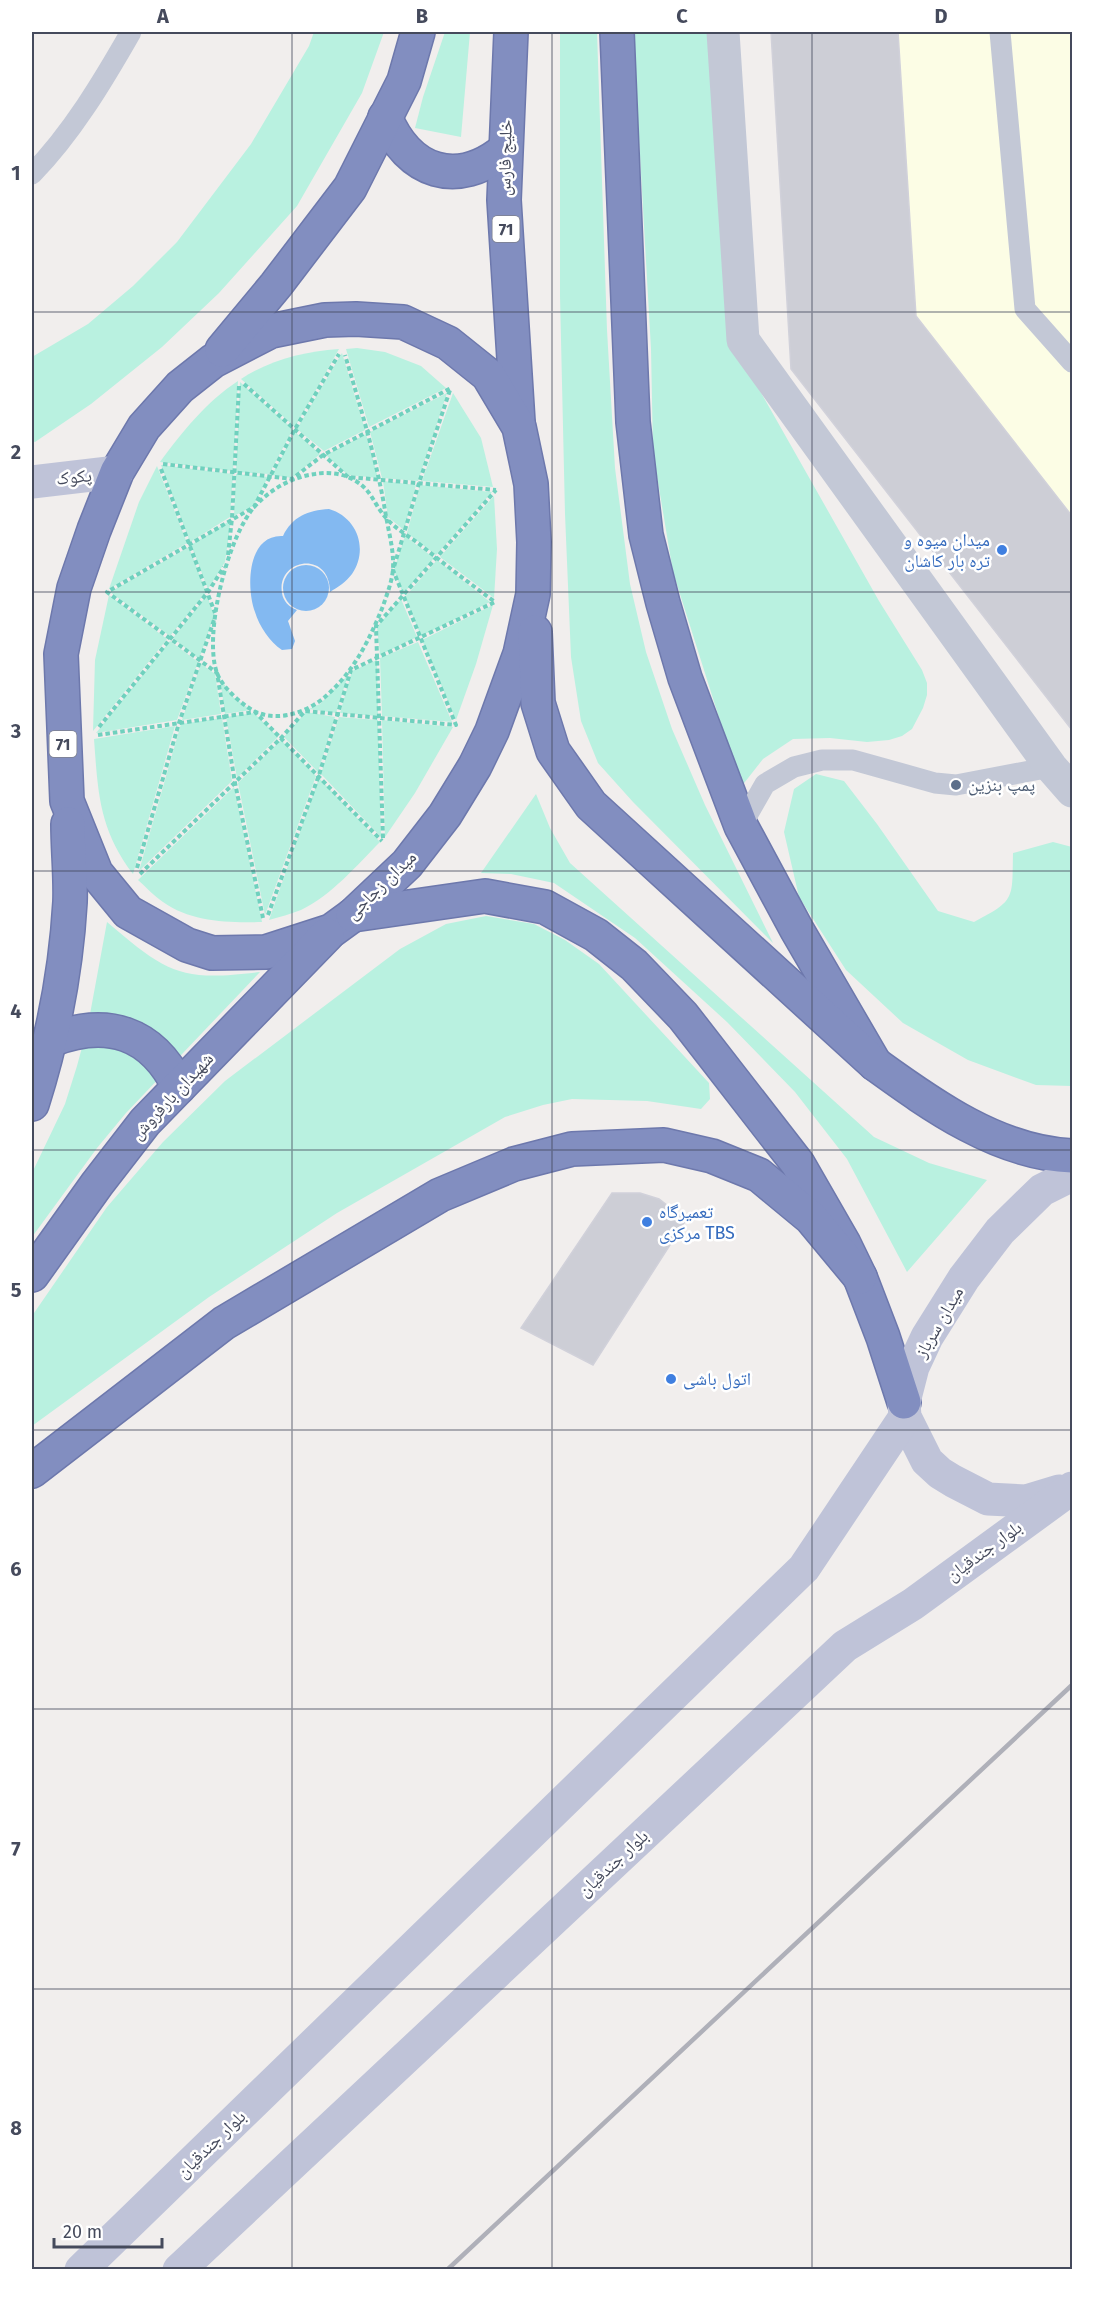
<svg xmlns="http://www.w3.org/2000/svg" width="1104" height="2301" font-family="'Fira Sans','Noto Naskh Arabic',sans-serif">
<rect width="100%" height="100%" fill="#f1eeed"/>
<!-- commercial -->
<path fill="#fcfde5" d="M771 32H1072V730L791 369Z"/>
<!-- green -->
<g fill="#b9f1e0">
<path d="M314 32H384L362 93 297 206 219 293 162 347 91 404 35 442 32 441V357L88 324 133 286 177 242 251 144 309 46Z"/>
<path d="M445 32H470L461 137 415 128 423 97Z"/>
<path d="M560 32H597L607 330 615 468 630 584 646 652 672 729 705 805 773 943 633 802 598 763 581 721 571 657 565 514 560 296Z"/>
<path d="M633 32H713L734 345 879 601 922 670 927 683V695L923 708 912 729 902 736 889 740 867 742 830 738 793 739 763 759 741 787 673 572 653 452 651 349Z"/>
<path d="M357 348 385 352 421 366 446 388 369 427 346 349Z"/>
<path d="M339 349 295 427 241 379C272 359 303 352 339 349Z"/>
<path d="M342 353 365 430 324 451 297 429Z"/>
<path d="M238 381 233 471 160 462C181 433 207 401 238 381Z"/>
<path d="M240 382 293 429 269 474 236 472Z"/>
<path d="M447 393 418 481 382 478 370 432Z"/>
<path d="M453 393 481 438 493 487 422 481Z"/>
<path d="M295 432 320 454 292 478 272 475Z"/>
<path d="M366 434 378 478 348 475 326 455Z"/>
<path d="M161 465 233 474 230 517 190 542Z"/>
<path d="M157 466 187 543 109 589 139 502Z"/>
<path d="M236 474 268 477 253 506 234 516Z"/>
<path d="M383 481 416 485 404 530 388 517Z"/>
<path d="M420 485 492 492 436 555 407 533Z"/>
<path d="M494 496 497 549 494 598 440 557Z"/>
<path d="M231 520 225 562 208 589 191 545Z"/>
<path d="M405 536 434 558 403 594 394 570Z"/>
<path d="M189 547 206 592 170 636 110 592Z"/>
<path d="M437 560 490 602 421 636 405 597Z"/>
<path d="M109 595 167 639 93 731 95 660Z"/>
<path d="M207 595 214 616 199 659 173 638Z"/>
<path d="M401 599 417 637 380 655 377 627Z"/>
<path d="M493 605 476 664 456 720 422 640Z"/>
<path d="M170 641 198 662 177 720 96 733Z"/>
<path d="M418 642 452 722 382 716 380 658Z"/>
<path d="M377 660 378 716 340 713 352 671Z"/>
<path d="M201 664 215 674 221 714 182 720Z"/>
<path d="M348 675 336 713 309 709 320 704Z"/>
<path d="M220 678 233 697 251 710 225 714Z"/>
<path d="M306 712 335 717 318 772 284 737Z"/>
<path d="M254 713 278 737 237 778 226 717Z"/>
<path d="M339 717 378 720 381 837 321 774Z"/>
<path d="M222 718 232 781 139 871 181 724Z"/>
<path d="M382 720 453 727 415 793 385 837Z"/>
<path d="M175 726 133 874C99 829 98 793 94 739Z"/>
<path d="M281 740 316 776 265 915 238 783Z"/>
<path d="M816 774 844 781 877 824 938 911 974 922C1016 900 1012 899 1013 853L1053 842 1072 847V1086L1036 1085 968 1060 903 1023 846 970 799 897 784 832 794 789Z"/>
<path d="M319 778 380 842C356 866 332 895 301 910 291 914 279 917 269 920Z"/>
<path d="M234 787 262 922C228 923 191 922 163 902 154 896 146 887 138 880Z"/>
<path d="M536 794 550 828 570 863 874 1137 929 1163 987 1180 907 1272 847 1159 795 1092 727 1022 635 938 554 883 511 874 481 873Z"/>
<path d="M486 916 534 924 565 940 599 964 709 1083 710 1099 701 1109 647 1101 572 1099 543 1105 505 1117 337 1213 209 1297 32 1426V1316L107 1207 163 1142 225 1081 400 949 446 924Z"/>
<path d="M107 922C167 973 180 982 260 972L126 1113 97 1148 32 1237V1173L65 1104 77 1066 88 1025Z"/>
</g>
<!-- water -->
<g fill="#83b9f1">
<path d="M329 509C357 517 369 549 352 574 346 582 338 587 330 592 330 549 276 559 282 593 283 601 289 607 297 610L288 621 295 641 292 649 282 650C270 642 259 626 255 612 246 588 247 534 283 536 292 517 308 510 329 509Z"/>
<circle cx="306" cy="588" r="23"/>
</g>
<!-- building -->
<g fill="#cdced6" stroke="#d1d1da" stroke-width="1.5">
<path d="M771 32H898L916 316 1072 516V730L791 369Z"/>
<path d="M612 1193H640L659 1199 686 1220 593 1365 521 1328Z"/>
</g>
<g fill="none" stroke-linecap="round" stroke-linejoin="round">
<!-- highway casing -->
<g stroke="#6d78ac" stroke-width="36">
<g id="highway">
<path d="M511 32 504 200 518 422"/>
<path d="M617 32 633 422 646 535 663 603 685 678 741 826 797 930 875 1064"/>
<path d="M385 117C409 173 457 189 505 150"/>
<path d="M356 319 403 322 448 343 488 375 519 427 531 484 534 542 533 594 520 654 492 731 475 766 445 815 407 864 353 915 331 931 266 952 212 953 187 945 128 912 96 873 67 801 61 654 74 588 94 530 117 472 144 427 180 387 213 361 271 331 325 320Z"/>
<path d="M222 350 276 285 350 188 404 81 418 32"/>
<path d="M535 632 538 703 553 751 591 805 875 1064C933 1106 999 1153 1072 1156"/>
<path d="M353 915 485 896 545 907 596 935 634 965 683 1016 798 1164 844 1244 860 1277 883 1337 904 1402"/>
<path d="M51 1040C107 1018 152 1032 179 1087"/>
<path d="M32 1104C53 1038 66 972 70 902 71 876 68 850 68 824"/>
<path d="M32 1275 97 1184 145 1122 327 935"/>
<path d="M32 1471 224 1323 440 1195 514 1164 572 1149 664 1145 712 1156 759 1175 811 1218 860 1277"/>
</g>
</g>
<!-- path -->
<g stroke="#6fd1be" stroke-width="4" stroke-dasharray="4.5 3" stroke-linecap="butt">
<path d="M244 384 348 477 496 490"/>
<path d="M163 464 292 479 323 455 451 388"/>
<path d="M161 469 215 613"/>
<path d="M228 555 232 518 239 386"/>
<path d="M99 727 208 592 224 567"/>
<path d="M98 735 255 712 382 841"/>
<path d="M383 838 376 626 496 490"/>
<path d="M137 868 179 723 214 620"/>
<path d="M140 874 282 737 305 711 456 725 393 570 419 483 450 390"/>
<path d="M268 915 319 775 351 670 495 602C469 583 443 563 418 543 408 536 395 528 387 519 372 503 373 488 348 477 339 473 325 472 315 474 292 477 271 489 256 505 228 534 203 635 217 673 222 687 241 704 254 711 278 723 308 712 326 696 354 671 369 641 383 606 387 594 392 582 393 569 394 550 389 534 386 516 377 461 361 409 345 355"/>
<path d="M263 918 235 783 217 673 107 592 254 507 295 429 339 354"/>
</g>
<!-- lane -->
<g stroke="#c3c8d6" stroke-width="21">
<path d="M1000 32 1025 309 1072 362"/>
<path d="M32 174C72 133 103 81 131 32"/>
<path d="M741 826 765 784 794 767 822 760H853L935 783 956 785 1051 767"/>
</g>
<!-- street -->
<path stroke="#c3c8d6" stroke-width="33" d="M723 32 743 340 1051 767 1072 791"/>
<!-- secondary -->
<g stroke="#bfc3d8" stroke-width="33">
<path d="M32 482 117 472"/>
<path d="M1059 1491 1026 1501 988 1499 953 1481 940 1473 927 1461 905 1417 904 1402 913 1367 927 1337 964 1278 1000 1231 1042 1190 1072 1175"/>
<path d="M81 2270 804 1568 905 1417"/>
<path d="M179 2270 845 1646 913 1604 1072 1488"/>
</g>
<!-- highway -->
<use href="#highway" stroke="#828ec0" stroke-width="33"/>
<!-- rail -->
<path stroke="#afb0b9" stroke-width="4.5" d="M447 2270 1072 1685"/>
</g>
<!-- grid -->
<path fill="none" stroke="#454a5c" stroke-width="1.5" stroke-opacity="0.55" d="M292 32V2270M552 32V2270M812 32V2270M32 312H1072M32 592H1072M32 871H1072M32 1150H1072M32 1430H1072M32 1709H1072M32 1989H1072"/>
<!-- markers -->
<g fill="#3f7fe0" stroke="#fff" stroke-width="2">
<circle cx="1002" cy="550" r="6"/>
<circle cx="647" cy="1222" r="6"/>
<circle cx="671" cy="1379" r="6"/>
</g>
<circle fill="#5c6f8a" stroke="#fff" stroke-width="2" cx="956" cy="785" r="6"/>
<g text-anchor="middle" dominant-baseline="central" stroke-width="5" stroke-linejoin="round" paint-order="stroke">
<!-- shield labels -->
<g fill="#fff" stroke="#7d808d" stroke-width="1.5">
<rect x="492.5" y="216" width="27" height="26" rx="4.5"/>
<rect x="49.5" y="731" width="27" height="26" rx="4.5"/>
</g>
<g font-size="16" font-weight="bold" fill="#454a5c">
<text x="506" y="229">71</text>
<text x="63" y="744">71</text>
</g>
<!-- street labels -->
<g font-size="18" fill="#454a5c" stroke="#fff">
<text transform="translate(505 158) rotate(-89)">خلیج فارس</text>
<text transform="translate(74 477) rotate(-6)">پکوک</text>
<text transform="translate(381 885) rotate(-44)">میدان زجاجی</text>
<text transform="translate(172 1096) rotate(-47)">شهیدان بارفروش</text>
<text transform="translate(939 1322) rotate(-60)">میدان سرباز</text>
<text transform="translate(984 1551) rotate(-36)">بلوار جندقیان</text>
<text transform="translate(613 1863) rotate(-43)">بلوار جندقیان</text>
<text transform="translate(211 2144) rotate(-44)">بلوار جندقیان</text>
</g>
<!-- shop labels -->
<g font-size="18" fill="#366cbe" stroke="#fff" text-anchor="start">
<text x="990" y="540" text-anchor="end">میدان میوه و<tspan x="990" dy="21">تره بار کاشان</tspan></text>
<text x="659" y="1212">تعمیرگاه<tspan x="659" dy="21">مرکزی TBS</tspan></text>
<text x="683" y="1379">اتول باشی</text>
</g>
<!-- service labels -->
<g font-size="18" fill="#4e5e75" stroke="#fff" text-anchor="start">
<text x="968" y="785">پمپ بنزین</text>
</g>
</g>
<!-- border -->
<rect width="1104" height="2301" fill="none" stroke="#ffffff" stroke-width="66"/>
<!-- scale -->
<path d="M54 2238v9h108v-9" fill="none" stroke="#454a5c" stroke-width="3"/>
<text x="63" y="2238" font-size="18" fill="#454a5c" stroke="#ffffff" stroke-width="4.5" paint-order="stroke">20 m</text>
<rect x="33" y="33" width="1038" height="2235" fill="none" stroke="#454a5c" stroke-width="2"/>
<g font-size="20" text-anchor="middle" font-weight="bold" fill="#454a5c">
<text x="163" y="23">A</text>
<text x="422" y="23">B</text>
<text x="682" y="23">C</text>
<text x="941" y="23">D</text>
<text x="16" y="180">1</text>
<text x="16" y="459">2</text>
<text x="16" y="738">3</text>
<text x="16" y="1018">4</text>
<text x="16" y="1297">5</text>
<text x="16" y="1576">6</text>
<text x="16" y="1856">7</text>
<text x="16" y="2135">8</text>
</g>
</svg>
